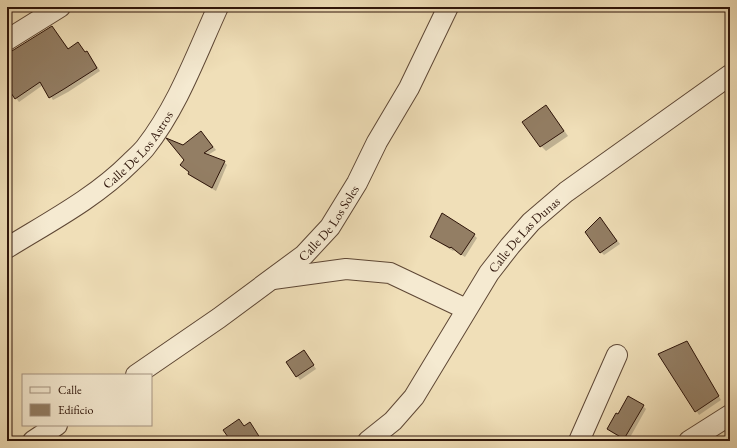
<svg xmlns="http://www.w3.org/2000/svg" width="737" height="448" font-family="'EB Garamond',serif">
<rect width="100%" height="100%" fill="#f0dfb8"/>
<filter id="stains"><feTurbulence type="fractalNoise" baseFrequency=".005" numOctaves="4"/><feColorMatrix values="0 0 0 0 .2 0 0 0 0 .09 0 0 0 0 .02 0 0 0 .5 -.17"/></filter>
<radialGradient id="worn" r=".72"><stop offset=".6" stop-color="#630" stop-opacity="0"/><stop offset="1" stop-color="#630" stop-opacity=".3"/></radialGradient>
<!-- shadow -->
<g fill="#0003">
<path d="M52 27 69 49 78 43 85 53 87 52 90 56 100 71 68 92 53 100 43 85 19 102 7 86V56Z"/>
<path d="M546 106 551 112 568 136 546 151 541 146Z"/>
<path d="M204 135 216 150 208 155 224 162 227 165 216 191 192 177 189 174 190 172 185 160 183 146Z"/>
<path d="M603 222 620 244 604 255 601 252Z"/>
<path d="M474 235 477 238 465 257 454 250 453 251 435 240 431 236Z"/>
<path d="M690 346 721 400 699 415 660 354Z"/>
<path d="M307 355 316 369 300 380 287 363Z"/>
<path d="M643 406 646 409 628 441 611 432 608 429 618 416Z"/>
</g>
<!-- building -->
<g fill="#937e64" stroke="#2e1409">
<path d="M52 26 68 49 78 42 85 52 87 51 97 68 64 89 49 98 40 82 15 99 7 87V54Z"/>
<path d="M546 105 564 131 540 147 522 122Z"/>
<path d="M201 131 213 147 204 153 225 161 212 188 188 174 189 172 180 165 184 160 166 138 183 145Z"/>
<path d="M442 213 475 234 461 255 451 247 450 248 430 237Z"/>
<path d="M600 217 617 241 600 253 585 232Z"/>
<path d="M687 341 719 396 695 412 658 354Z"/>
<path d="M304 350 314 365 296 377 286 362Z"/>
<path d="M628 396 644 405 624 439 607 429 616 413 618 414Z"/>
<path d="M239 419 244 426 250 422 262 441H221L228 437 223 430Z"/>
</g>
<g fill="none" stroke-linecap="round" stroke-linejoin="round">
<!-- street casing -->
<g stroke="#5e4735" stroke-width="22">
<g id="street">
<path d="M7 40 60 7"/>
<path id="s1" d="M7 248C49 222 95 198 130 163 135 158 141 153 145 148 178 106 196 55 218 7"/>
<path d="M273 279 346 269 390 273 466 309"/>
<path id="s2" d="M136 375 219 318 304 255 330 227 357 183 377 142 409 88 448 7"/>
<path d="M33 441 57 425"/>
<path id="s3" d="M368 441 393 421 414 397 489 273 510 246 531 222 566 192 730 75"/>
<path d="M579 441 617 355"/>
<path d="M689 441 730 415"/>
</g>
</g>
<!-- street -->
<use href="#street" stroke="#f5ead1" stroke-width="20"/>
</g>
<g text-anchor="middle" dominant-baseline="central" stroke-width="3.5" stroke-linejoin="round" paint-order="stroke">
<!-- street labels -->
<g font-size="13" fill="#2e1409" stroke="#f5ead1">
<text stroke="none"><textPath href="#s1" startOffset="165">Calle De Los Astros</textPath></text>
<text stroke="none"><textPath href="#s2" startOffset="247">Calle De Los Soles</textPath></text>
<text stroke="none"><textPath href="#s3" startOffset="261">Calle De Las Dunas</textPath></text>
</g>
</g>
<!-- margin -->
<rect width="737" height="448" fill="none" stroke="#f0dfb8" stroke-width="24"/>
<rect x="8" y="8" width="721" height="432" fill="none" stroke="#2e1409" stroke-width="2"/>
<rect x="12" y="12" width="713" height="424" fill="none" stroke="#2e1409"/>
<!-- legend -->
<rect x="22" y="374" width="130" height="52" fill="#f5ead1" stroke="#a59481"/>
<rect x="30" y="387" width="20" height="6" fill="#f5ead1" stroke="#a59481"/>
<text x="58" y="394" font-size="12" fill="#2e1409">Calle</text>
<rect x="30" y="404" width="20" height="12" fill="#937e64" stroke="#a59481"/>
<text x="58" y="414" font-size="12" fill="#2e1409">Edificio</text>
<rect width="100%" height="100%" filter="url(#stains)"/>
<rect width="100%" height="100%" fill="url(#worn)"/>
</svg>
